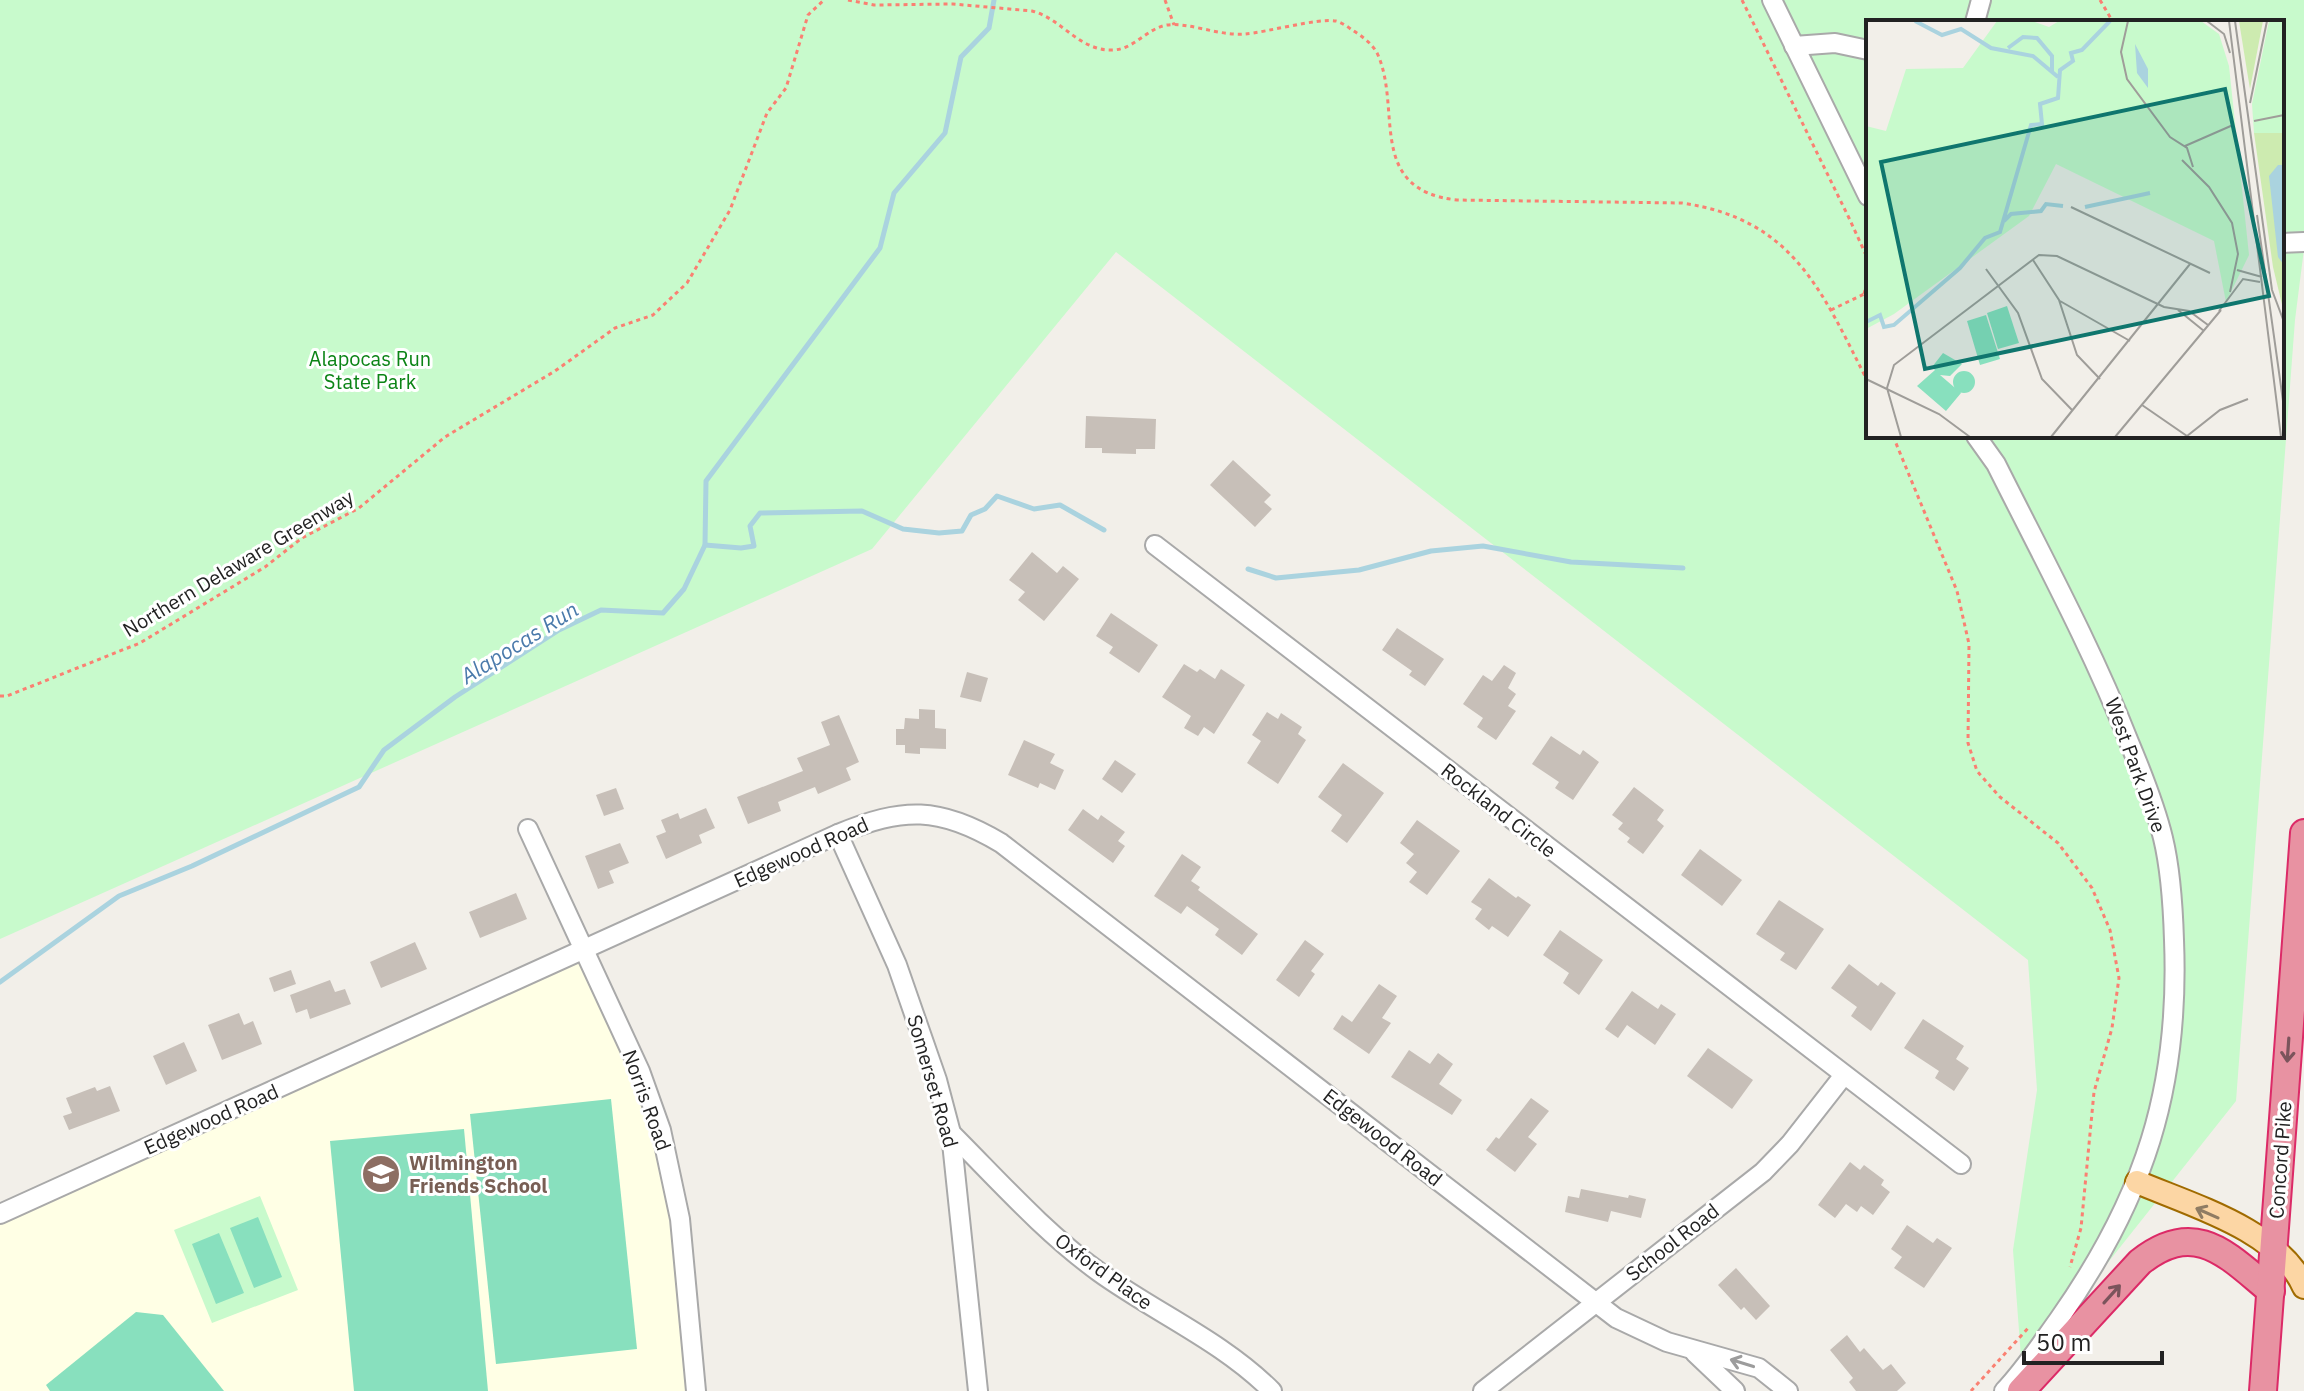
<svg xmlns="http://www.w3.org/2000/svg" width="2304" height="1391" font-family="'IBM Plex Sans',sans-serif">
<rect width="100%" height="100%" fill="#f2efe9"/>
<!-- education -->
<path fill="#ffffe5" d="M584 950 661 1130 696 1391H0V1214Z"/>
<!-- park -->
<g fill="#c8facc" fill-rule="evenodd">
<path d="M0 0H2304V249L2295 320 2236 1101 2022 1371 2013 1250 2037 1090 2028 960 1116 252 872 549 0 939ZM1868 22H2282V436H1868Z"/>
<path d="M260 1196 298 1290 212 1323 174 1230Z"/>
</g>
<!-- pitch -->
<g fill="#88e0be">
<path d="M611 1099 637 1349 496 1364 470 1114Z"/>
<path d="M464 1129 488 1391H354L330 1141Z"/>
<path d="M258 1217 282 1277 254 1288 230 1228Z"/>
<path d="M219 1233 244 1293 216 1304 192 1244Z"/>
<path d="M136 1312 163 1315 224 1391H50L46 1385Z"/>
</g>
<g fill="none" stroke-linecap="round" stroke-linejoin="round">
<!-- stream -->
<g stroke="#aad3df" stroke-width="5">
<path d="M705 545 741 548 754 546 750 526 760 513 862 511 903 529 939 533 962 531 971 515 985 509 997 496 1034 509 1060 505 1104 530"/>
<path d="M1248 569 1276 578 1359 570 1431 551 1483 546 1571 562 1683 568"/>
<path d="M0 982 119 896 192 866 359 787 384 750 455 697 559 630 601 610 663 613 684 589 705 545 706 481 880 248 894 193 945 133 961 57 989 28 994 0"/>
</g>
</g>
<!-- building -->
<g fill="#c7bfb8">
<path d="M1086 416 1156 419 1155 449H1136V454L1102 453V448H1085Z"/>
<path d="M1233 460 1271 495 1264 502 1272 509 1255 527 1210 485Z"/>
<path d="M1032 552 1057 573 1063 566 1079 579 1044 621 1018 600 1025 592 1009 580Z"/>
<path d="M1111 613 1158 645 1139 673 1109 653 1113 647 1096 636Z"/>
<path d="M1397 628 1444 659 1425 686 1409 675 1412 671 1382 650Z"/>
<path d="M1184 664 1197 672 1200 669 1215 679 1221 669 1245 685 1214 734 1204 727 1198 736 1184 728 1191 716 1162 697Z"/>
<path d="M1504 665 1516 673 1508 688 1516 694 1508 706 1516 711 1496 740 1477 727 1483 718 1463 704 1483 675 1492 681Z"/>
<path d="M967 672 988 678 981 702 960 697Z"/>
<path d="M919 709 935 710V728L946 729V749L920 748V754L905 753V745H896V729H904L905 718 919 719Z"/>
<path d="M1267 712 1278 719 1281 713 1302 727 1298 734 1306 740 1278 784 1247 763 1261 741 1252 735Z"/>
<path d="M839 715 859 762 846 768 851 780 818 794 815 787 778 802 781 811 748 824 737 797 803 771 797 758 830 745 821 722Z"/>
<path d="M1551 736 1580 755 1583 750 1599 762 1573 800 1555 788 1559 782 1532 764Z"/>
<path d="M1024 740 1055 754 1050 763 1064 770 1055 790 1040 783 1038 788 1008 775Z"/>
<path d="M1115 760 1136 774 1122 793 1102 779Z"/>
<path d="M1343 763 1384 793 1347 843 1331 831 1342 815 1318 797Z"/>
<path d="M1634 787 1664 810 1657 820 1664 826 1643 854 1627 842 1630 838 1618 829 1623 823 1612 815Z"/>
<path d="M616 788 624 809 604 816 596 795Z"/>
<path d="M706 808 715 828 699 835 702 843 666 859 656 836 666 832 661 820 678 813 680 819Z"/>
<path d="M1083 809 1098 820 1101 815 1125 832 1118 841 1125 846 1113 863 1068 830Z"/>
<path d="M1417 820 1460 851 1427 895 1409 882 1417 872 1406 863 1414 854 1400 843Z"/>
<path d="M620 843 629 863 609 871 614 883 598 889 585 856Z"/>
<path d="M1700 849 1742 880 1722 906 1681 875Z"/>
<path d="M1182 854 1201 867 1191 881 1200 887 1198 890 1258 934 1242 955 1215 935 1219 929 1187 906 1181 914 1154 896Z"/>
<path d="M1489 878 1516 898 1518 896 1531 905 1508 937 1492 926 1489 930 1475 919 1482 909 1471 902Z"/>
<path d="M516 893 527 919 480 938 469 912Z"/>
<path d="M1779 900 1824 929 1796 970 1780 960 1785 953 1756 934Z"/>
<path d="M1560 930 1603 960 1579 995 1563 983 1569 973 1543 955Z"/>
<path d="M1305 940 1324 954 1311 971 1315 974 1299 997 1276 980Z"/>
<path d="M415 942 427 969 381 988 370 962Z"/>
<path d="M1849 964 1878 986 1881 982 1896 993 1871 1031 1851 1016 1857 1007 1831 988Z"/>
<path d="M291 970 296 984 274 992 269 978Z"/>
<path d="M330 980 335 992 345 989 351 1004 310 1019 307 1009 296 1013 290 995Z"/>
<path d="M1379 984 1397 996 1382 1018 1391 1023 1369 1054 1333 1029 1342 1015 1352 1022Z"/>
<path d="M1632 991 1658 1009 1661 1004 1676 1014 1655 1045 1627 1025 1618 1038 1605 1029Z"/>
<path d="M239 1013 244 1025 253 1021 262 1044 222 1060 208 1025Z"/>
<path d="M1923 1019 1964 1046 1956 1059 1969 1068 1954 1091 1935 1078 1939 1071 1904 1048Z"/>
<path d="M184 1042 197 1071 166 1085 153 1056Z"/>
<path d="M1708 1048 1753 1080 1732 1109 1687 1076Z"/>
<path d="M1409 1050 1430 1064 1438 1053 1453 1064 1439 1084 1462 1100 1452 1115 1391 1077Z"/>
<path d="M110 1086 120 1111 69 1130 63 1116 72 1113 66 1098 95 1087 97 1091Z"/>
<path d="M1531 1098 1549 1111 1528 1137 1537 1144 1515 1172 1486 1150 1496 1137 1499 1139Z"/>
<path d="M1850 1162 1860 1170 1864 1165 1884 1180 1881 1185 1890 1192 1873 1215 1861 1206 1857 1212 1846 1204 1835 1218 1818 1205Z"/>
<path d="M1581 1189 1628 1198 1629 1195 1646 1199 1641 1218 1611 1211 1608 1222 1565 1212 1568 1196 1579 1198Z"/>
<path d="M1907 1225 1933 1243 1937 1238 1952 1248 1924 1288 1894 1268 1902 1257 1891 1249Z"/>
<path d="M1736 1268 1770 1306 1756 1320 1744 1307 1741 1310 1718 1285Z"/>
<path d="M1847 1335 1860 1352 1864 1348 1883 1370 1891 1364 1906 1383 1897 1391H1856L1849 1382 1853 1378 1830 1350Z"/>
</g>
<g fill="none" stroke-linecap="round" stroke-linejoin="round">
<!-- minor casing -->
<g stroke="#a9a9a9" stroke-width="22">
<g id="minor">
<path d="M1772 0 1868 196"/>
<path d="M1975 22 1981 0"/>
<path d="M1794 46 1835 43 1868 50"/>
<path d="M2282 243 2304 242"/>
<path d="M1976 436 1996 464C2042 556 2091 646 2129 742 2142 773 2155 805 2163 838 2171 871 2173 907 2174 940 2180 1089 2144 1198 2059 1319 2041 1344 2025 1369 2004 1391"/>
<path d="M1155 545 1961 1164"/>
<path d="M528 829 640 1071 661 1130 680 1219 696 1391"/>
<path d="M838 834 897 965 937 1080 951 1133 978 1391"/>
<path d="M951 1133C999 1181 1044 1232 1099 1272 1156 1313 1222 1341 1272 1391"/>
<path d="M0 1214 838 834C903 807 939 806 1001 843L1616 1318 1667 1342 1759 1368 1788 1391"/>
<path d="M1695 1353 1735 1391"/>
<path d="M1483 1391 1763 1172 1790 1144 1844 1075"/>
</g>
</g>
<!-- major casing -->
<g stroke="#a06b00" stroke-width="26">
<path id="major" d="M2137 1182C2191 1205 2279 1230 2304 1287"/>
</g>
<!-- highway casing -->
<g stroke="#dc2a67" stroke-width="30">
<g id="highway">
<path d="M2021 1391 2140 1262C2196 1218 2227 1255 2271 1291"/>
<path d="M2263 1391 2304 833"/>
</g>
</g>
<!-- path -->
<g stroke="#fa8072" stroke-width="3" stroke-dasharray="4 4" stroke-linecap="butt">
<path d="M848 0 874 5 953 4 1032 11C1061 18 1079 51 1112 50 1134 50 1147 28 1167 25 1189 22 1218 36 1245 34 1268 32 1317 18 1336 21 1341 22 1348 27 1352 30 1362 36 1373 44 1378 55 1402 110 1366 190 1457 200L1682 203C1794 219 1822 292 1868 382"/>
<path d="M1165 0 1174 25"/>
<path d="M1742 0 1849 218 1866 255 1868 265"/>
<path d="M2100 0 2113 22"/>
<path d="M1864 294 1868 279"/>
<path d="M1831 310 1864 294 1868 295"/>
<path d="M1893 436 1957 591 1969 644 1968 743 1977 771 2000 797 2058 843 2092 888 2110 930 2119 978 2112 1028 2094 1092 2081 1228 2070 1267"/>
<path d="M0 696H7L140 643 265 567 302 538 359 508 445 437 555 371 615 328 653 315 687 283 730 210 767 113 786 88 808 15 824 0"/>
<path d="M1971 1391 2030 1326"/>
</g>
<!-- minor -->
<use href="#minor" stroke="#fff" stroke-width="18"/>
<!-- major -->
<use href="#major" stroke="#fcd6a4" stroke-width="22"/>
<!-- highway -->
<use href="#highway" stroke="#e892a2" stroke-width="26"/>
</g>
<!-- one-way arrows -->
<defs><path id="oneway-shaft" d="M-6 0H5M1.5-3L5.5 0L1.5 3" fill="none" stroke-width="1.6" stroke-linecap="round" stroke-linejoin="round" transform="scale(2)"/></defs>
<g stroke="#7b545c">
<use href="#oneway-shaft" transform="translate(2288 1050) rotate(94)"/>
<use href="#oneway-shaft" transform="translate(2112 1294) rotate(-48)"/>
</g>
<use stroke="#8f7c63" href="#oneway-shaft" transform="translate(2207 1213) rotate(-156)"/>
<use stroke="#9c9c9c" href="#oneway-shaft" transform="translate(1742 1363) rotate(-163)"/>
<!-- icons -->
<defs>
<g id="school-disc" transform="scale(2)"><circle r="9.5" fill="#8d6e63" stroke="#fff"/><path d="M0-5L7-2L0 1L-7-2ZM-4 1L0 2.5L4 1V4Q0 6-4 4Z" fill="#fff"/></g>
</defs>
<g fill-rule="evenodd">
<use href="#school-disc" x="381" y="1174"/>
</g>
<g text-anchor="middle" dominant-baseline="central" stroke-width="6" stroke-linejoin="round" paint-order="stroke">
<!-- park labels -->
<g font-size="20" fill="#0c8416" stroke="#fff">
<text x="370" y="358">Alapocas Run<tspan x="370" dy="23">State Park</tspan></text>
</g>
<!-- street labels -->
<g font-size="20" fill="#222" stroke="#fff">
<text transform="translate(238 563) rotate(-31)">Northern Delaware Greenway</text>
<text transform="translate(2136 765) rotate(70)">West Park Drive</text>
<text transform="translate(1499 810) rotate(38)">Rockland Circle</text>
<text transform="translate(801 852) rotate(-24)">Edgewood Road</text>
<text transform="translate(933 1081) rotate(74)">Somerset Road</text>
<text transform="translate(647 1100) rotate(70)">Norris Road</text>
<text transform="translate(211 1119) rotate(-24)">Edgewood Road</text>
<text transform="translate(1383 1137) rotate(38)">Edgewood Road</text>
<text transform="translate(2280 1160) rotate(-86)">Concord Pike</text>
<text transform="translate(1672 1242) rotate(-38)">School Road</text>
<text transform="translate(1104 1271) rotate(36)">Oxford Place</text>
</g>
<!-- education labels -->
<g font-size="20" font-weight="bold" fill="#785e54" stroke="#fff" text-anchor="start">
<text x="409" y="1162">Wilmington<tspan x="409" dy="23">Friends School</tspan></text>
</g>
<!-- water labels -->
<g font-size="22" font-style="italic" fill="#4a7aab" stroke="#fff">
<text transform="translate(519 642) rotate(-32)">Alapocas Run</text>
</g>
</g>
<!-- overview -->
<g transform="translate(1866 20)">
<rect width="418" height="418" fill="#f2efe9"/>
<path d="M373 1H397L384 69 381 51ZM388 113H418V293L407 247Z" fill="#cdebb0"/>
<path d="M131 1H166L183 7 193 1H335L353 14 363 46 383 235 360 282 348 221 190 144 163 196 28 294 0 309V106L20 111 40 49 97 48ZM403 1H418V113H388L386 84Z" fill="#c8facc"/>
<path d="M141 286 153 323 132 329 121 293ZM120 295 134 339 114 345 101 301ZM77 333 96 344 84 356 74 355 95 373 80 391 51 366 69 350 66 347ZM87 362a11 11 0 1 1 22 0a11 11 0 1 1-22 0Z" fill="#88e0be"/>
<path d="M269 24 282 49V68L271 53ZM412 145H418V245L412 237 403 156Z" fill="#aad3df"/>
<path fill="none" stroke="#aad3df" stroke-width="4" d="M49 1 76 15 95 9 125 28 167 36 192 57M142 28 157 17 171 18 186 36V51M219 187 284 173M138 201 145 194 175 191 180 184 197 186M0 302 14 295 18 307 28 305 94 248 119 218 134 212 165 105 176 104 174 84 192 78 194 50 207 41 205 33 216 30 244 1"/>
<path fill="none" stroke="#9f9d99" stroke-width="2" d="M262 1 255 32 261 59 304 117 321 128 327 147M341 1 358 14 364 33M363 1 415 417M369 1 406 270 418 302M384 83 401 1M388 101 418 95M319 126 367 105M316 140 343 167 366 203 372 234 364 272M205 187 344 253M391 195 418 388M167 240 193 280 211 335 234 359M120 249 152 293 176 359 207 391M371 250 396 257M194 281 264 321M312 290 338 311M353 291 377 259 394 262M0 359 73 394 104 417M276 385 321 416 354 390 382 379M35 417 21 368 28 345 173 235 191 236 298 287 323 291 342 305M185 417 324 244M249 417 355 290"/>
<path fill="#0f766e" fill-opacity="0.15" stroke="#0f766e" stroke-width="4" d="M359 69 403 276 59 349 15 142Z"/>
<rect width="418" height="418" fill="none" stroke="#222" stroke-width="4"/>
</g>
<!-- scale -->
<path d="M2024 1351v12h138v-12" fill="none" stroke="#222222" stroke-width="4"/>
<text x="2036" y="1351" font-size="24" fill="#222222" stroke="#ffffff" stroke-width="6" paint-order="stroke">50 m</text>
</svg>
